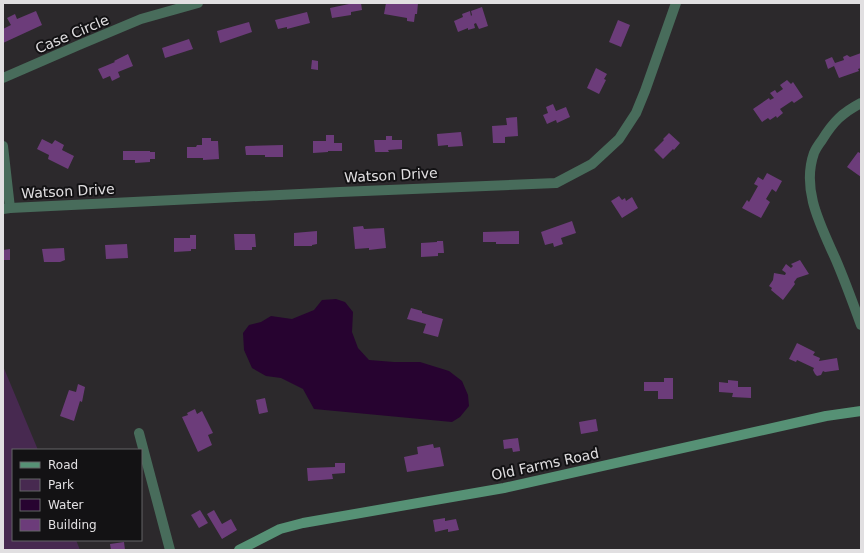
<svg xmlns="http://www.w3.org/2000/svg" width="864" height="553" font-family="'DejaVu Sans',sans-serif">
<rect width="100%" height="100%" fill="#2c292c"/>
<!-- green -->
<path fill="#472950" d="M3 366 38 450H13V540H76L80 550H3Z"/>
<!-- water -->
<path fill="#270330" d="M336 299 345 302 353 312 352 332 358 348 369 360 394 362H420L449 371 462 381 468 395 469 406 460 417 452 422 314 409 303 389 281 378 266 376 252 368 244 350 243 333 249 325 261 322 271 316 292 319 314 310 322 300Z"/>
<!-- building -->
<g fill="#6c3c7a">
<path d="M349 3H361L362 10 351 12V15L332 18 330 8 349 4Z"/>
<path d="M386 3H398L408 4V3H418L417 14H415L414 22 407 21V18L384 14Z"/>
<path d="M482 7 488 26 479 29 476 23 474 24 475 28 468 30V28L458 32 454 21 463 17 462 14 470 11 471 16 472 15 471 11Z"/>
<path d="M36 11 42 25 3 43V29L11 25 7 18 15 14 17 19Z"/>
<path d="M307 12 310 23 287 29V27L278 29 275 20Z"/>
<path d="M618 20 630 25 621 47 609 42Z"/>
<path d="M249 22 252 32 220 43 217 31Z"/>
<path d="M189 39 193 49 165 58 162 48Z"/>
<path d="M861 53V68L858 69 859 71 839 78 834 66 828 69 825 60 832 57 835 63 844 60 843 57 847 55 850 57Z"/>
<path d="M128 54 133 66 118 72 120 77 112 81 110 76 103 79 98 69 115 62 114 61Z"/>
<path d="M312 60 318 61V70L311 69Z"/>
<path d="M596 68 607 74 604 79 606 80 599 94 587 88Z"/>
<path d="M787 80 791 84 793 82 803 97 794 103 792 101 780 109 783 113 777 118 776 116 770 120 768 118 762 122 753 109 769 98 770 100 774 98 770 93 775 90 777 93 783 89 780 85Z"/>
<path d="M553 104 556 111 566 107 570 117 557 123 556 120 547 124 543 115 548 113 546 107Z"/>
<path d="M517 117 518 136 505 137V143H493L492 126 507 125 506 118Z"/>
<path d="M461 132 463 146 448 147V145L438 146 437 134Z"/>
<path d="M669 133 680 143 674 150 673 149 663 159 654 150 664 140 663 139Z"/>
<path d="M326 135H334V143H342V151H328V152L313 153V141H326Z"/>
<path d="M386 136H392V140H402V149L388 150 389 152H375L374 140H386Z"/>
<path d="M202 138H211V141H218L219 159 203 160V158H187V147H196L197 145H202Z"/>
<path d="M42 139 52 144 55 140 64 145 62 150 74 156 68 169 48 159 49 155 37 149Z"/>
<path d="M283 145V157H265V155H246L245 147 246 146Z"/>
<path d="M123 151H150V152H155V159H150V162L135 163V160H123Z"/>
<path d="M861 151V177L847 167 858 152 860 153Z"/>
<path d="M767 173 782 181 776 192 772 189 766 199 770 202 761 218 742 208 747 200 749 202 758 186 754 184 758 177 763 180Z"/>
<path d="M619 196 622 200 625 198 626 201 632 197 638 208 622 218 611 201Z"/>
<path d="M572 221 576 233 561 238 563 244 554 247 553 243 545 245 541 232Z"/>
<path d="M363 226 364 229 384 228 386 248 369 250V248L355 249 353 227Z"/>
<path d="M317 231V244L312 245V246H294V233Z"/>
<path d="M519 231V244H496V242H483V232Z"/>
<path d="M234 234H255L256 247H252V250H235Z"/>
<path d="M190 235H196V249H191V251L174 252V238H190Z"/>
<path d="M437 241H443L444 253H438V256L421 257V243L437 242Z"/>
<path d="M127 244 128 258 106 259 105 245Z"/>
<path d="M64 248 65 260 60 262H44L42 249Z"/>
<path d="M10 249V260H3V250Z"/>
<path d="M800 260 809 274 797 278 794 282 795 284 783 300 771 290 772 288 769 286 773 280 774 273 785 275 786 273 782 270 786 264 791 268 793 266 791 264Z"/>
<path d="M411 308 422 311V313L443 319 438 337 423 333 426 324 407 319Z"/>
<path d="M797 343 815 352 813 355 820 358 819 361 837 358 839 370 825 372 823 371 821 375 817 376 815 374 813 370 814 368 797 360 796 362 789 359Z"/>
<path d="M664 378H673V399H658V391H644V382H664Z"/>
<path d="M728 380 738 381V387H751V398L732 397 733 393 719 392V382L728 383Z"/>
<path d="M78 384 85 387 82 402 80 401 74 421 60 416 69 390 76 392Z"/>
<path d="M265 398 268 412 259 414 256 400Z"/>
<path d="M195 409 197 414 202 411 213 433 208 435 212 445 198 452 182 417 188 415 187 413Z"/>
<path d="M596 419 598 431 581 434 579 422Z"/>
<path d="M518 438 520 451 513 452 512 448 504 449 503 440Z"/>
<path d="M433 444 434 448 440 447 444 466 407 472 404 457 418 454 417 447Z"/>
<path d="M335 463H345V473L332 474 333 479 308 481 307 468 335 467Z"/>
<path d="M200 510 208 523 199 528 191 515Z"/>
<path d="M214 510 222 524 231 519 237 530 222 539 207 514Z"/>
<path d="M445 518V521L456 519 459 530 448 532V529L435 532 433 520Z"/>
<path d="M124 542 125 550H111L110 544Z"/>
</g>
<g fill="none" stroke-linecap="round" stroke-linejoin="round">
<!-- street -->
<g stroke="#486c5b" stroke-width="10">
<path d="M3 78 79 45 141 19 198 3"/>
<path d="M861 103C842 113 833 122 822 140 819 144 816 148 814 153 801 190 821 226 836 260 845 281 853 303 861 325"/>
<path d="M3 146 10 208"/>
<path d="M3 209 10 208 340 192 556 183 592 164 619 139 636 113 645 91 676 3"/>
<path d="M139 433 170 550"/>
</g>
<!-- secondary -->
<path stroke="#569175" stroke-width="10" d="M239 550 280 529 303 523 504 488 826 416 861 411"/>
</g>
<g text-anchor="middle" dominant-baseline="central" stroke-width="4" stroke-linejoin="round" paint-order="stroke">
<!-- street labels -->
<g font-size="14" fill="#e1dfe1" stroke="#131214">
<text transform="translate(72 34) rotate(-23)">Case Circle</text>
<text transform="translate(391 175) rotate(-3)">Watson Drive</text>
<text transform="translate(68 191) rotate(-3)">Watson Drive</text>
<text transform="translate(545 464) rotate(-12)">Old Farms Road</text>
</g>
</g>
<!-- border -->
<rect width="864" height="553" fill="none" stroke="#e1dfe1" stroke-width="8"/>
<!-- legend -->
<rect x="12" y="449" width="130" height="92" fill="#131214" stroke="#656466"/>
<rect x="20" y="462" width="20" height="6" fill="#569175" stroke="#656466"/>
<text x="48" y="469" font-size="12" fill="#e1dfe1">Road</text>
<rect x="20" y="479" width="20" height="12" fill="#472950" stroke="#656466"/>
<text x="48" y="489" font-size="12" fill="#e1dfe1">Park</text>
<rect x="20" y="499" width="20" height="12" fill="#270330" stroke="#656466"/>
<text x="48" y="509" font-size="12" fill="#e1dfe1">Water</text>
<rect x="20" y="519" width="20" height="12" fill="#6c3c7a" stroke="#656466"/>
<text x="48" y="529" font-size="12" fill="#e1dfe1">Building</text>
</svg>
